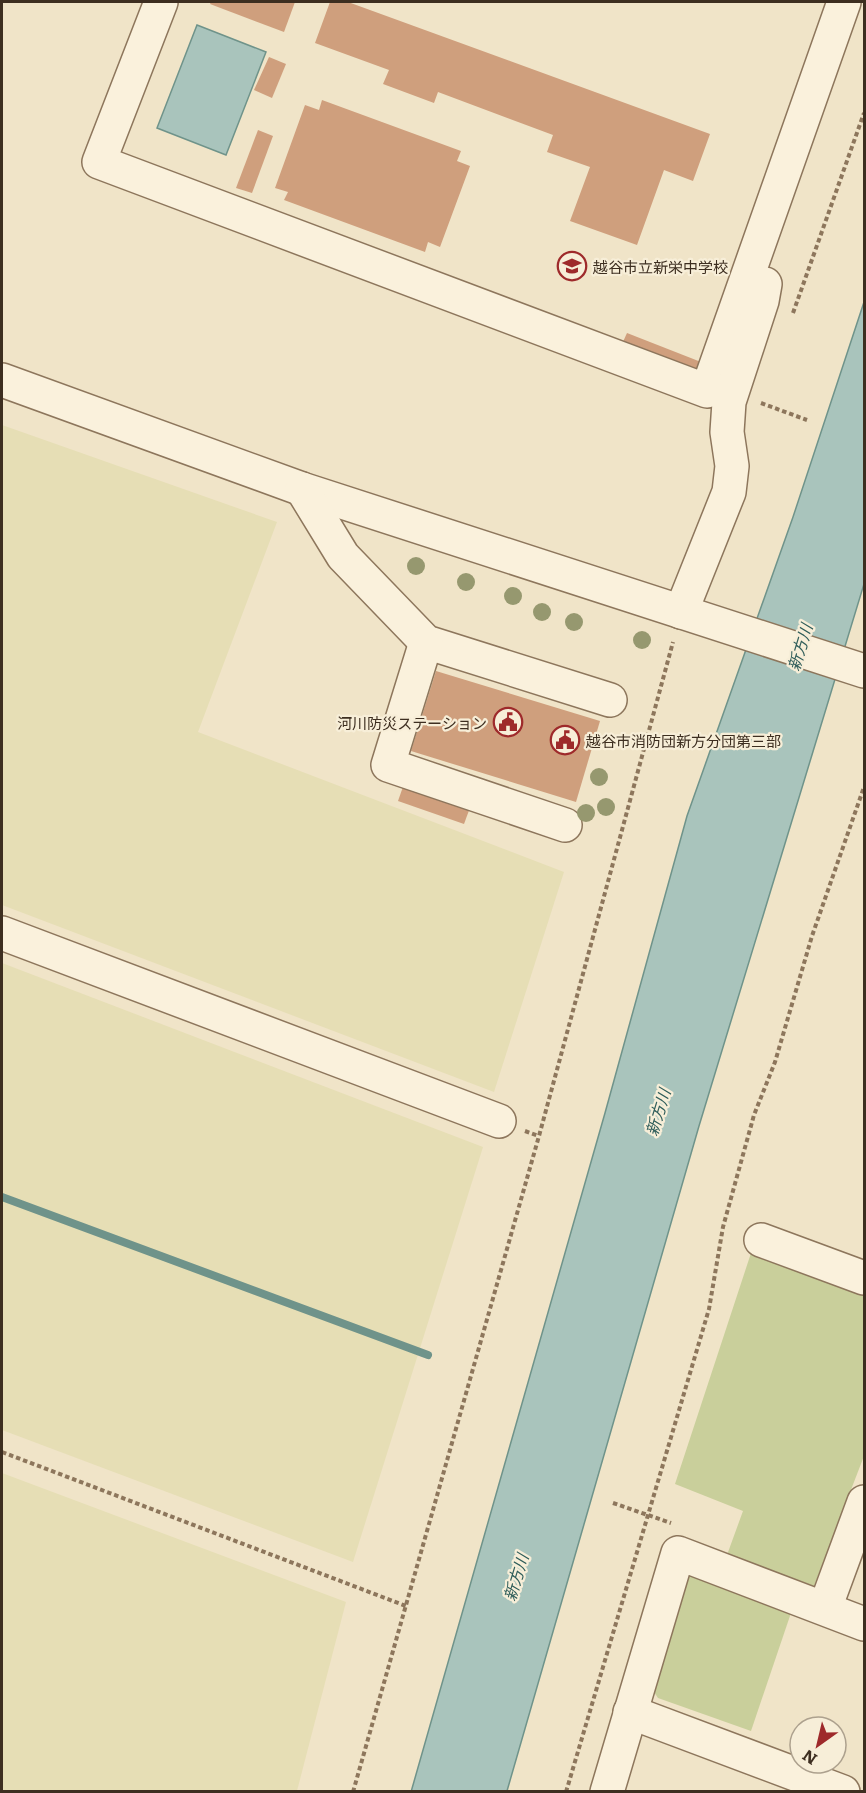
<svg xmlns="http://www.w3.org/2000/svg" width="866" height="1793" font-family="Literata,'Noto Sans JP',serif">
<rect width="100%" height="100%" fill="#f0e4c8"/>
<!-- farmland -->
<g fill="#e6deb5">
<path d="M2 425 277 522 198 732 564 872 494 1092 2 905Z"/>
<path d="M2 963 483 1147 353 1562 2 1430Z"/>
<path d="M2 1473 346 1602 297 1791H2Z"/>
</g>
<!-- green -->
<g fill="#c9cf9b">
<path d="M752 1250 864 1291V1456L814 1586 727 1555 743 1511 675 1484Z"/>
<path d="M694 1571 793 1607 751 1731 658 1698 650 1686 683 1576Z"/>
</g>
<!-- water -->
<g fill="#a9c4bc" stroke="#6f938a" stroke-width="1.5">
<path d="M197 25 266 52 226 155 157 128Z"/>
<path d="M864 302V584L699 1126 507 1791 411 1792 605 1113 687 816 793 517Z"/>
</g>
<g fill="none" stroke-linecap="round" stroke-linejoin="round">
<!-- stream -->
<path stroke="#6f938a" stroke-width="8" d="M2 1197 428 1355"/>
</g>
<!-- building -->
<g fill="#cf9f7d">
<path d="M211 2H295L284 32 210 4Z"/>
<path d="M330 2H348L710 134 693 181 664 170 637 245 570 221 590 167 547 152 553 135 438 92 434 103 383 84 389 70 315 43Z"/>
<path d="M269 57 286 64 272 98 254 90Z"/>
<path d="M322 100 461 151 457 161 470 166 440 247 428 242 425 252 284 200 288 192 275 188 305 105 319 110Z"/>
<path d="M258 130 273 136 252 193 236 188Z"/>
<path d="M627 333 701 362 696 373 622 344Z"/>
<path d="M436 671 600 721 576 802 411 751Z"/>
<path d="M405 781 471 805 464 824 398 801Z"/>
</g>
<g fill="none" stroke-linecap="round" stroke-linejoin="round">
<!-- minor casing -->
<g stroke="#8d765c" stroke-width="36">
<g id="minor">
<path d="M161 2 99 162 707 391 844 2"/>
<path d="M2 380 302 489 864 671"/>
<path d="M302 489 343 556 426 642 610 700"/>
<path d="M681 612 729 492 732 466 727 432 729 402 762 301 765 284"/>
<path d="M426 642 388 765 565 825"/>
<path d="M2 933 499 1121"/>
<path d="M761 1240 864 1278"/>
<path d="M825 1608 864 1502"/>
<path d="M630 1712 843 1792"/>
<path d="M607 1792 678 1553 864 1624"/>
</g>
</g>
<!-- path -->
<g stroke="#8d765c" stroke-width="4" stroke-dasharray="4.5 3" stroke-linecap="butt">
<path d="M793 313 864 113"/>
<path d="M761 403 807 420"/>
<path d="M525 1131 539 1136"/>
<path d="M2 1452 406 1606"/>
<path d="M613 1503 671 1523"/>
<path d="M353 1792 539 1136 673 642"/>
<path d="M566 1792 709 1309 723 1227 754 1115 775 1062 812 936 864 787"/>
</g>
<!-- minor -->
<use href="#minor" stroke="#faf1dc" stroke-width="33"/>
</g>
<!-- trees -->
<g fill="#96986f">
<circle cx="416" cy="566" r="9"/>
<circle cx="466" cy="582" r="9"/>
<circle cx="513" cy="596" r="9"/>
<circle cx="542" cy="612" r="9"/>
<circle cx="574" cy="622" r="9"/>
<circle cx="642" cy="640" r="9"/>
<circle cx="599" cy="777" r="9"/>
<circle cx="606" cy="807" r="9"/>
<circle cx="586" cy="813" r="9"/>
</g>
<!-- icons -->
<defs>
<g id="school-ring" transform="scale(1.5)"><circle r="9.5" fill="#f7eed8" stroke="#9e2a2b" stroke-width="1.5"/><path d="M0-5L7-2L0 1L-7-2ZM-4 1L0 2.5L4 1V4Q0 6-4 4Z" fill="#9e2a2b"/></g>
<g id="civic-ring" transform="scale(1.5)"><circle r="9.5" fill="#f7eed8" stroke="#9e2a2b" stroke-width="1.5"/><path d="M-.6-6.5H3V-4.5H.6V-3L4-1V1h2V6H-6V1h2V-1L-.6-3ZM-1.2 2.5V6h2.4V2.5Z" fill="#9e2a2b"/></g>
</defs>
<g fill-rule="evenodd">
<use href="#school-ring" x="572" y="266"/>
<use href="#civic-ring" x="508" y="722"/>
<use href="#civic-ring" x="565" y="740"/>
</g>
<g text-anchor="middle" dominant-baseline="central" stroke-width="4.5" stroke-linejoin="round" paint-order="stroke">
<!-- poi labels -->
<g font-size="15" fill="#3d2e20" stroke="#f7eed8" text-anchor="start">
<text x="593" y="266">越谷市立新栄中学校</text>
<text x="487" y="722" text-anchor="end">河川防災ステーション</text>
<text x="586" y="740">越谷市消防団新方分団第三部</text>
</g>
<!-- water labels -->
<g font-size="16" font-style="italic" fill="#2f5d5a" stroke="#f7eed8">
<text transform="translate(799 647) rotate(-73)">新方川</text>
<text transform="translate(657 1112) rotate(-73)">新方川</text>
<text transform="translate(515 1577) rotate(-73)">新方川</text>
</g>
</g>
<!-- border -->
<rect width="866" height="1793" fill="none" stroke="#3d2e20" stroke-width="6"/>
<!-- north arrow -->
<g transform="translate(818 1745) rotate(214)"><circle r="28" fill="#f7eed8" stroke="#ada18e" stroke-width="1.5"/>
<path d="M0-4.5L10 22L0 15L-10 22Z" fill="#9e2a2b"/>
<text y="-9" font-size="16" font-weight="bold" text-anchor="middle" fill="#3d2e20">N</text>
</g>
</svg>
